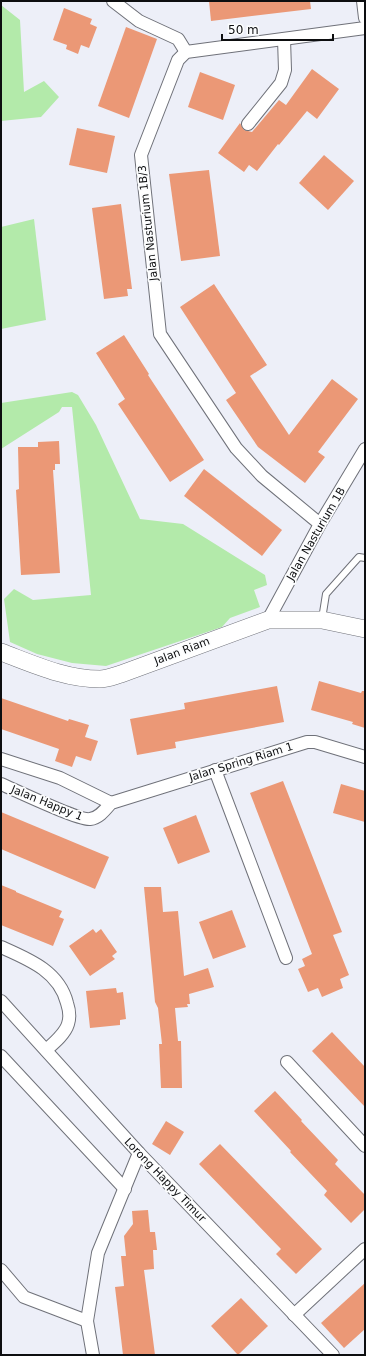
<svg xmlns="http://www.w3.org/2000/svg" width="366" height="1356" font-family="'DejaVu Sans',sans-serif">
<rect width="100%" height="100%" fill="#edeff8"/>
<!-- green -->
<g fill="#b3eaaa">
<path d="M1 5 20 20 24 92 44 81 59 97 41 117 1 121Z"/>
<path d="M34 219 46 320 1 329V227Z"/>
<path d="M72 392 78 395 96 425 140 519 183 524 265 575 267 585 254 590 260 607 230 618 222 627 106 666 72 663 37 654 10 642 4 599 14 589 33 600 91 595 72 407H62L59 412 1 449V403Z"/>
</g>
<!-- building -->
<g fill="#eb9876">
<path d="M209 1H310L311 9 211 21Z"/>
<path d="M64 8 92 19 90 24 97 27 89 48 81 45 78 54 66 49 67 45 53 40Z"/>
<path d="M126 27 157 39 129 118 98 106Z"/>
<path d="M312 69 339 89 317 119 307 111 279 145 278 144 257 171 249 165 244 172 218 153 240 123 244 130 252 132 279 100 286 105Z"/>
<path d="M200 72 235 85 223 120 188 107Z"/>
<path d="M77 128 115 136 107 173 69 165Z"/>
<path d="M324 155 354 181 328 210 299 183Z"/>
<path d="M209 170 220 256 181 261 169 174Z"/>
<path d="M121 204 132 289H127L128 296 104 299 92 208Z"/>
<path d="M214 284 267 365 250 376 289 435 332 379 358 399 318 452 325 457 305 483 258 447 226 400 236 393 180 307Z"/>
<path d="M124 335 149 374 148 375 204 460 170 482 118 404 125 399 96 353Z"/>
<path d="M59 441 60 464H55V470H53L60 573 21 575 16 490 19 489 18 447H38V442Z"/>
<path d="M204 469 282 530 262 556 184 496Z"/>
<path d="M319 681 361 693 362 691H365V728L352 724 353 722 311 710Z"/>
<path d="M277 686 284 722 175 742 176 748 137 755 130 719 185 709 184 703Z"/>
<path d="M1 698 68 721 69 719 89 725 85 737 98 741 91 761 76 756 72 767 55 761 59 749 1 729Z"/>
<path d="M283 781 342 932 333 935 349 975 340 979 343 988 322 997 318 988 308 992 298 969 305 966 302 959 312 954 250 793Z"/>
<path d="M341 784 365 791V822L333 813Z"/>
<path d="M1 812 109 857 95 889 1 849Z"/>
<path d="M196 815 210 852 178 864 163 828Z"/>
<path d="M1 885 16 891V892L62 911 59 917 64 919 53 946 1 925Z"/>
<path d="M144 887H161L163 912 178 911 184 976 208 968 214 987 189 994 190 1004H187L188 1007 175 1008 178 1041H181L182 1088H161L159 1044H162L158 1008 155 1002Z"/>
<path d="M232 910 246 947 213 959 199 922Z"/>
<path d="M93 929 96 933 101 929 117 952 112 956 115 959 90 976 69 946Z"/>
<path d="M116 988 117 993 123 992 126 1019 120 1020V1025L90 1028 86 991Z"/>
<path d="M332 1032 365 1067V1107L312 1051Z"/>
<path d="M275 1091 302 1120 301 1121 338 1160 335 1164 365 1195V1209L351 1223 324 1195 327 1191 290 1152 291 1151 254 1111Z"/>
<path d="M166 1121 184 1132 170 1155 152 1144Z"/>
<path d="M220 1144 322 1249 296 1274 276 1254 281 1249 199 1164Z"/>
<path d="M148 1210 150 1232H155L157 1250H153L154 1269 144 1270 155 1355H123L115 1287 124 1286 121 1256H126L124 1236 133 1224 132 1211Z"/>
<path d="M365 1283V1329L344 1348 321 1323Z"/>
<path d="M241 1298 268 1326 238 1355 211 1326Z"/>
</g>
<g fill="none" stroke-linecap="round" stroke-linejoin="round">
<!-- service casing -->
<g stroke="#6f7179" stroke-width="8">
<path id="service" d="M322 619 326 594 359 557 365 558"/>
</g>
<!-- minor casing -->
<g stroke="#6f7179" stroke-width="14">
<g id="minor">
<path d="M113 1 139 21 178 39 186 52"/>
<path d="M363 1 365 18"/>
<path d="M248 124 281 83 285 70 284 39"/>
<path d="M320 524 262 476 236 448 160 334 141 155 178 60 186 52 365 28"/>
<path d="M268 620 320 524 365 449"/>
<path d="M1 759 60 778 111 803"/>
<path d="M215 770 286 958"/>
<path d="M1 784C15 790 80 821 90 819 99 818 105 810 111 803L307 742H315L365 757"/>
<path d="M1 947C28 959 59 971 67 1003 69 1009 70 1018 68 1024 65 1034 54 1043 46 1050"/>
<path d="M1 1001 139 1153 333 1355"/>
<path d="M1 1056 125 1189"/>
<path d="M287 1062 365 1146"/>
<path d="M1 1270 24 1297 87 1321"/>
<path d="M294 1315 365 1249"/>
<path d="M93 1355 87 1321 98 1253 139 1153"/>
</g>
</g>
<!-- secondary casing -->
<g stroke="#6f7179" stroke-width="18">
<path id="secondary" d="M1 652C33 664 65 679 100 679 107 679 114 676 121 674L268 620H322L365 629"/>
</g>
<!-- service -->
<use href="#service" stroke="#fff" stroke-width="6"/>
<!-- minor -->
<use href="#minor" stroke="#fff" stroke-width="12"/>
<!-- secondary -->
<use href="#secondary" stroke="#fff" stroke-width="17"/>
</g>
<g text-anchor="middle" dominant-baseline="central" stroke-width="3.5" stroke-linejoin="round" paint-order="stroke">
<!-- street labels -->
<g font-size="11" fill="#0d0e10" stroke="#fcfdfe">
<text transform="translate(148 223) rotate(-96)">Jalan Nasturium 1B/3</text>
<text transform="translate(316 534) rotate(-60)">Jalan Nasturium 1B</text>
<text transform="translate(182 651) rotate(-21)">Jalan Riam</text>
<text transform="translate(241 762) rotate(-17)">Jalan Spring Riam 1</text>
<text transform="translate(47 803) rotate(22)">Jalan Happy 1</text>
<text transform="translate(165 1180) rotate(46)">Lorong Happy Timur</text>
</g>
</g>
<!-- border -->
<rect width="366" height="1356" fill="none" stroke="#0d0e10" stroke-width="4"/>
<!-- scale -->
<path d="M222 34v6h111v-6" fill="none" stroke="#0d0e10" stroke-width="2"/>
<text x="228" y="34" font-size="12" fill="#0d0e10" stroke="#fcfdfe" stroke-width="3" paint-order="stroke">50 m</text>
</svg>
